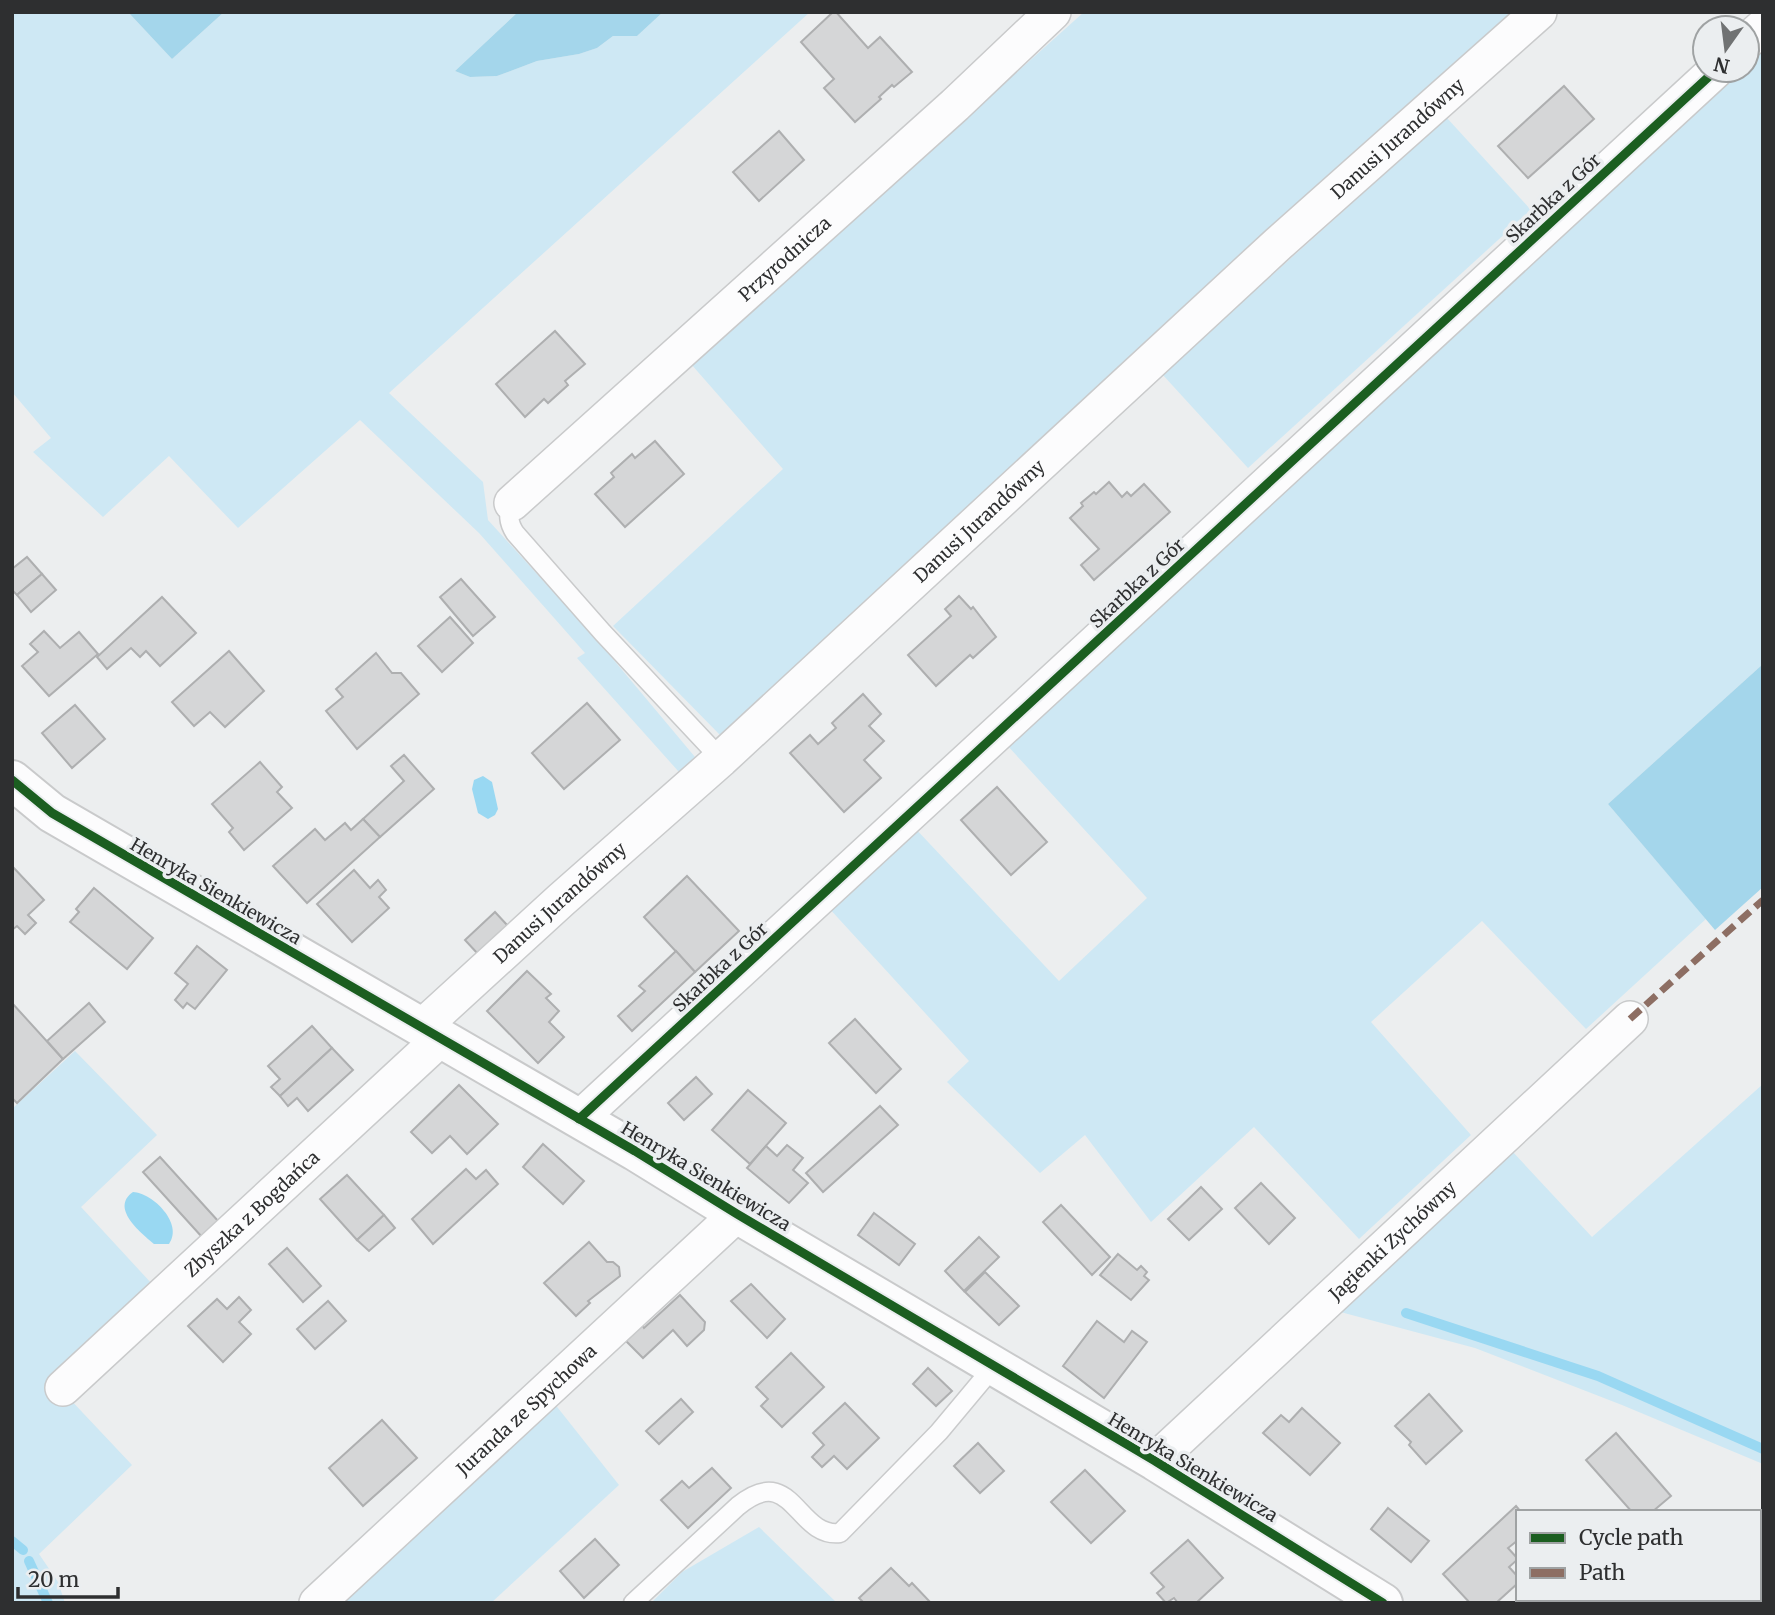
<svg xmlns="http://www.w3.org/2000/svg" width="1775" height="1615" font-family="Merriweather,serif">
<rect width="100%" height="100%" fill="#eceeef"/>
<!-- green -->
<g fill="#cee8f4">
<path d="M12 12H128L172 59 224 12H518L455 71 470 77 497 76 537 61 579 54 597 48 613 36H637L663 12H810L389 393 483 482 488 520 597 640 695 757 679 772 577 658 585 653 479 533 360 420 238 528 169 456 103 517 33 452 51 438 12 392Z"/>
<path d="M1084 12H1517L720 735 613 626 783 469 691 364Z"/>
<path d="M1763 49V664L1608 804 1706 919 1586 1029 1482 921 1371 1022 1471 1135 1359 1239 1254 1127 1151 1222 1085 1135 1040 1173 947 1082 969 1061 828 907 913 826 1059 981 1147 898 1006 744 1740 70H1747V63Z"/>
<path d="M1447 118 1531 210 1248 468 1162 374Z"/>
<path d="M75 1051 157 1135 81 1207 152 1284 50 1378 132 1465 39 1554 58 1582 65 1603H12V1109Z"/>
<path d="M1763 1084V1464L1622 1405 1475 1348 1333 1310 1512 1151 1592 1237Z"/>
<path d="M554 1403 619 1485 491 1603H331Z"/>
<path d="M759 1527 837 1603H651L682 1572Z"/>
</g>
<!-- forest -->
<g fill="#a4d6eb">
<path d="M128 12H224L172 59Z"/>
<path d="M518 12H663L637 36H613L597 48 579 54 537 61 497 76 470 77 455 71Z"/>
<path d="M1763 664V887L1715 930 1608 804Z"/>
</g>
<!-- water -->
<g fill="#99d8f2">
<path d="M483 776 492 782 498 809 495 815 488 819 478 813 472 789 474 780Z"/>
<path d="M133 1192C153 1193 184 1224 169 1244H154C140 1232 110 1208 133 1192Z"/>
</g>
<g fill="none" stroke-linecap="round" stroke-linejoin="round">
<!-- stream -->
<g stroke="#99d8f2" stroke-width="10">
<path d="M1406 1313 1598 1376 1763 1449"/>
<path d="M12 1541 23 1550"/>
<path d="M29 1561 48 1603"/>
</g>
</g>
<!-- building -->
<g fill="#d5d6d7" stroke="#aeafb0" stroke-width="2">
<path d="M833 12H836L868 48 880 37 912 72 894 87 892 85 879 97 881 99 855 122 824 88 834 79 801 42Z"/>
<path d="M1564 86 1594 119 1528 178 1498 146Z"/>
<path d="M779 131 804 160 759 201 733 172Z"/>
<path d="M555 331 585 364 565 381 568 385 548 403 544 399 525 417 496 384Z"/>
<path d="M655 441 684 474 625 527 595 494 614 477 611 473 632 454 635 458Z"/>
<path d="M1109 482 1122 497 1127 492 1131 496 1144 484 1170 512 1094 580 1081 565 1099 549 1070 518 1083 506 1081 503 1094 492 1096 494Z"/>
<path d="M27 557 42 574 17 595 12 590V569Z"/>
<path d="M42 574 56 590 31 612 17 595Z"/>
<path d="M461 579 495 617 473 636 440 597Z"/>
<path d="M959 596 971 609 973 607 996 637 973 658 970 655 936 686 908 655 951 616 945 609Z"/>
<path d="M162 597 196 633 160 666 146 651 140 657 131 648 107 669 97 657Z"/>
<path d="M450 617 473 643 442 672 418 646Z"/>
<path d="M44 631 60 648 79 632 98 654 49 696 22 666 38 652 30 644Z"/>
<path d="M229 651 264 691 225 727 210 712 194 726 172 702Z"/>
<path d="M376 653 392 673H401L419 694 357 749 326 711 343 697 336 689Z"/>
<path d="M863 694 881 714 869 726 884 741 864 760 881 778 844 812 790 753 810 735 818 744 836 728 832 723Z"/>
<path d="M587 703 620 740 564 789 532 753Z"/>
<path d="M75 705 105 739 72 768 42 733Z"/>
<path d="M404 755 434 789 380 837 363 819 404 781 391 766Z"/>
<path d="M260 762 282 787 277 792 292 808 244 850 229 832 233 828 212 804Z"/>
<path d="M997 787 1047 842 1011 875 961 820Z"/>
<path d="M363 819 380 837 307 903 273 866 315 829 325 840 345 823 351 830Z"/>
<path d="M12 866 44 900 28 915 36 923 25 934 17 926 12 930Z"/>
<path d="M354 870 370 888 378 880 386 890 379 897 389 908 352 942 317 904Z"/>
<path d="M687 876 739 931 695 972 644 917Z"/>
<path d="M94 888 153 938 127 969 70 922 79 912 76 909Z"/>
<path d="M495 912 508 926 478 954 465 940Z"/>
<path d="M197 946 227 970 195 1009 187 1003 183 1008 175 1000 188 984 175 973Z"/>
<path d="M676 951 695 972 632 1031 618 1016 645 991 639 986Z"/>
<path d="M527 971 551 994 546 998 559 1011 549 1022 564 1037 538 1063 487 1011Z"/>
<path d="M12 1003 63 1059 17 1103 12 1098Z"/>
<path d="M89 1003 105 1022 63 1059 47 1041Z"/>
<path d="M855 1019 901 1069 876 1093 829 1043Z"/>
<path d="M312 1026 332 1048 280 1096 271 1087 280 1079 268 1066Z"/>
<path d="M332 1048 353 1070 308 1111 297 1098 288 1106 280 1096Z"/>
<path d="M696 1077 712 1094 684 1120 668 1103Z"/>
<path d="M459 1085 498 1124 467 1154 450 1136 432 1153 411 1132Z"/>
<path d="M748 1090 786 1123 750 1164 712 1130Z"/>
<path d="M880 1106 898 1125 823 1192 806 1173Z"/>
<path d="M543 1144 584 1181 563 1204 523 1167Z"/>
<path d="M787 1145 803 1158 793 1170 808 1183 789 1203 747 1168 766 1146 777 1156Z"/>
<path d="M160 1157 219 1222 202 1237 143 1172Z"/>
<path d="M466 1169 476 1179 486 1170 498 1184 433 1244 412 1219Z"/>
<path d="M347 1175 384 1215 357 1240 320 1199Z"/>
<path d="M1261 1183 1295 1218 1269 1244 1235 1208Z"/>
<path d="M1201 1187 1222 1209 1189 1240 1168 1219Z"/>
<path d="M1061 1205 1110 1257 1092 1275 1043 1222Z"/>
<path d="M874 1213 915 1244 899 1265 858 1235Z"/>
<path d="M384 1215 395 1228 369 1251 357 1240Z"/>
<path d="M979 1237 999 1257 964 1291 945 1271Z"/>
<path d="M589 1242 607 1262H613L619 1267 620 1276 588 1301 590 1303 576 1316 544 1283Z"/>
<path d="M287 1248 321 1286 303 1302 269 1264Z"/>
<path d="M1118 1254 1137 1270 1141 1266 1147 1272 1144 1276 1149 1280 1131 1300 1100 1275Z"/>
<path d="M985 1272 1019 1306 999 1325 965 1292Z"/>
<path d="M751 1284 785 1319 767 1338 731 1301Z"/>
<path d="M680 1295 705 1322 704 1330 687 1346 673 1330 643 1358 625 1340 642 1325 644 1328Z"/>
<path d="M239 1297 251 1310 239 1322 251 1334 223 1362 188 1326 217 1299 227 1309Z"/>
<path d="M328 1301 346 1321 315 1349 297 1329Z"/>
<path d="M1097 1321 1124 1342 1132 1331 1147 1342 1104 1398 1063 1366Z"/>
<path d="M791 1353 824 1387 782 1427 761 1406 768 1399 756 1387Z"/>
<path d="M928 1368 952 1391 936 1406 913 1384Z"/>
<path d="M1429 1394 1462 1431 1426 1464 1409 1445 1411 1442 1395 1426Z"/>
<path d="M681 1399 693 1412 659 1444 646 1431Z"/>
<path d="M845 1403 879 1438 847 1469 834 1456 822 1467 812 1457 824 1445 813 1433Z"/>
<path d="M1302 1408 1340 1443 1310 1475 1263 1433 1281 1415 1289 1422Z"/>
<path d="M382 1420 417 1458 363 1506 329 1468Z"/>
<path d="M1616 1433 1671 1496 1652 1512H1632L1586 1460Z"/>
<path d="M978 1443 1004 1471 980 1493 954 1466Z"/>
<path d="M712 1468 731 1488 688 1528 661 1500 682 1481 689 1488Z"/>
<path d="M1085 1470 1125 1511 1091 1543 1051 1502Z"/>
<path d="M1516 1506 1521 1512H1518V1540L1508 1548 1518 1559 1509 1567 1518 1577V1583L1496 1603H1470L1443 1574Z"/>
<path d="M1388 1508 1429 1541 1411 1562 1371 1529Z"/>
<path d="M595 1539 619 1565 584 1598 560 1571Z"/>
<path d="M1188 1540 1223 1578 1196 1603H1178L1174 1598 1166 1603 1157 1593 1164 1587 1151 1573Z"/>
<path d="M891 1568 909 1586 912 1583 931 1603H864L859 1598Z"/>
</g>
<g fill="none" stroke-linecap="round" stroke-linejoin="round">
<!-- service casing -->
<g stroke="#c9cacb" stroke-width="21">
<g id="service">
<path d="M512 503C508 515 508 522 515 533L603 633 721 759"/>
<path d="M633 1603 738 1506C793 1461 796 1538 840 1533L939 1432 995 1365"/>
</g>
</g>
<!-- minor casing -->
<g stroke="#c9cacb" stroke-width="38">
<g id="minor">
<path d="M1747 41 1763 27"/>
<path id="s1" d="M512 503 955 105 1053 12"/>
<path id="s2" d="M421 1028 561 900 721 759 1278 244 1539 12"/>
<path d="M579 1119 1716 70"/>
<path id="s3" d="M63 1388 440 1039"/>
<path id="s4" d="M1155 1461 1630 1019"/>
<path d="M1759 1564 1763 1561"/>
<path id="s5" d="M317 1603 737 1214"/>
<path d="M1716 1603 1720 1599"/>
</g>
</g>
<!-- tertiary casing -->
<g stroke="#c9cacb" stroke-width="42">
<path id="tertiary" d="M12 780 52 813 635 1151 737 1214 1155 1461 1383 1603"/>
</g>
<!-- service -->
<use href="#service" stroke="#fcfcfd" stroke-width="18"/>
<!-- minor -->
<use href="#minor" stroke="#fcfcfd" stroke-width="35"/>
<!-- tertiary -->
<use href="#tertiary" stroke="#fcfcfd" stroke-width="38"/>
<!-- quiet -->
<path stroke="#8d6e63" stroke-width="7" stroke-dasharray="14 7" stroke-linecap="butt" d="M1630 1019 1763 900"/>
<!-- cycleway casing -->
<g stroke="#ebeef0" stroke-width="13">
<g id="cycleway">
<path d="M12 780 52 813 635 1151 737 1214 1155 1461 1383 1603"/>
<path d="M579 1119 1716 70"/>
</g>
</g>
<!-- cycleway -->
<use href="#cycleway" stroke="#1b5e20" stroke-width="9"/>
</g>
<g text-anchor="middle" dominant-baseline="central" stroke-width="7" stroke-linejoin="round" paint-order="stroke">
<!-- street labels -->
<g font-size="18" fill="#2e2f30" stroke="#ebeef0">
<text stroke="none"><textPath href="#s2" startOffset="1321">Danusi Jurandówny</textPath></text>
<text transform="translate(1553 198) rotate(-43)">Skarbka z Gór</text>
<text stroke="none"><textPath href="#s1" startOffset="366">Przyrodnicza</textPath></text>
<text stroke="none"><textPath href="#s2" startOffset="754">Danusi Jurandówny</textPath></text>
<text transform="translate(1137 583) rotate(-43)">Skarbka z Gór</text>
<text transform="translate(216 891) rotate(30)">Henryka Sienkiewicza</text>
<text stroke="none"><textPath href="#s2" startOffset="187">Danusi Jurandówny</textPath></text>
<text transform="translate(720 967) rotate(-43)">Skarbka z Gór</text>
<text transform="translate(706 1176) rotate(31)">Henryka Sienkiewicza</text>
<text stroke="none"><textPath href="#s3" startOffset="257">Zbyszka z Bogdańca</textPath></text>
<text stroke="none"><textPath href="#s4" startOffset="324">Jagienki Zychówny</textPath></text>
<text stroke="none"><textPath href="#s5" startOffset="285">Juranda ze Spychowa</textPath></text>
<text transform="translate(1193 1467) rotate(31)">Henryka Sienkiewicza</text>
</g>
</g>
<!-- border -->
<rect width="1775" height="1615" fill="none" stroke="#2e2f30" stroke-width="28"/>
<!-- legend -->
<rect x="1516" y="1510" width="245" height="91" fill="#ebeef0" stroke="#9fa2a3" stroke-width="2"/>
<rect x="1530" y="1533" width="35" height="10" fill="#1b5e20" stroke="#9fa2a3" stroke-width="2"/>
<text x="1579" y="1545" font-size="21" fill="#2e2f30">Cycle path</text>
<rect x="1530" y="1568" width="35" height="10" fill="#8d6e63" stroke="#9fa2a3" stroke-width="2"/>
<text x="1579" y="1580" font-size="21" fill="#2e2f30">Path</text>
<!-- north arrow -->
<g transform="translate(1726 49) rotate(194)"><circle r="33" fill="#ebeef0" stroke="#9fa2a3" stroke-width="2"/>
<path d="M0-5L12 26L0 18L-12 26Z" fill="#707273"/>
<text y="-10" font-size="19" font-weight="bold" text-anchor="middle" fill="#2e2f30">N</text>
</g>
<!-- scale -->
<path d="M18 1587v10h100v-10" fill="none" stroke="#2e2f30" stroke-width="3.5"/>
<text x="28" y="1587" font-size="21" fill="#2e2f30" stroke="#ebeef0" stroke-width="5" paint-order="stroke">20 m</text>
</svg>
